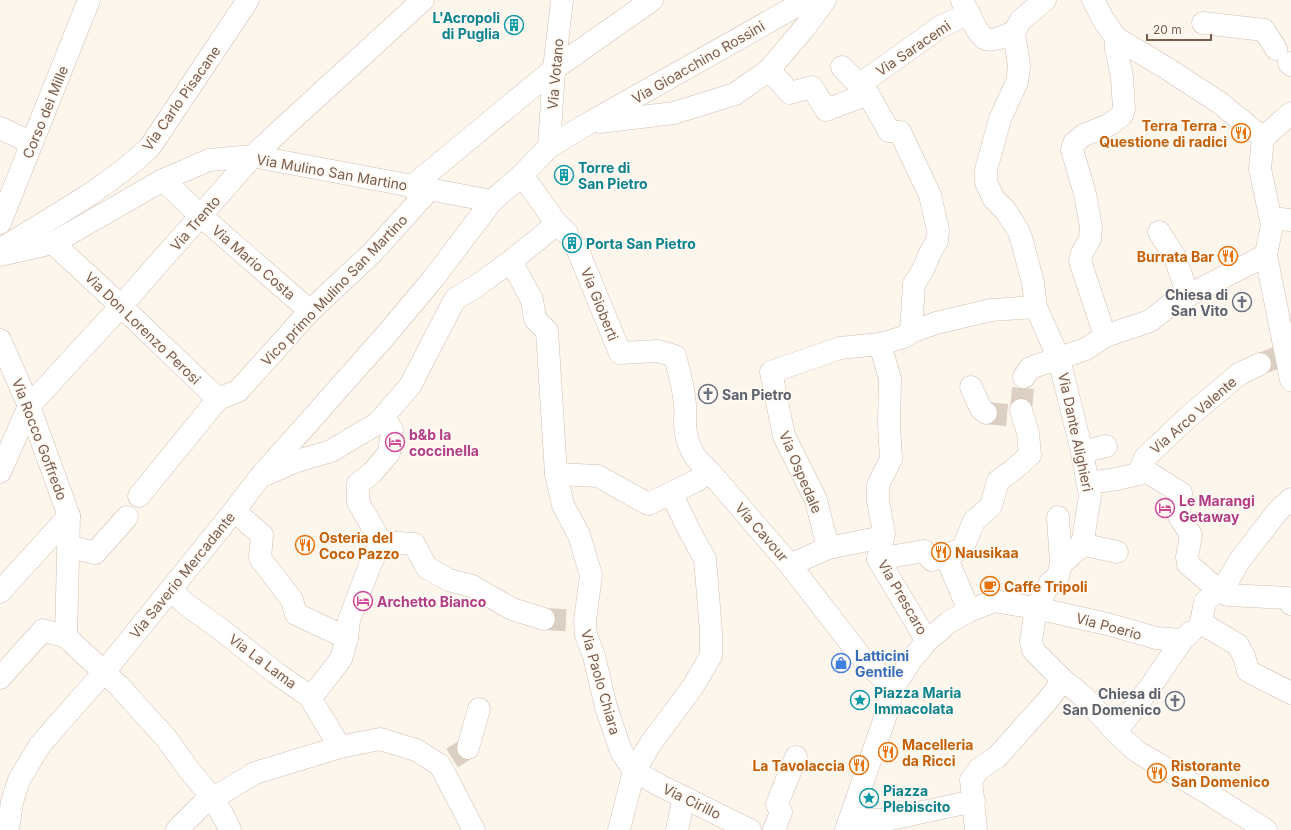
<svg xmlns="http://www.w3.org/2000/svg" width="1291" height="830" font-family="Inter,sans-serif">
<rect width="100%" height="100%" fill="#fdf6ec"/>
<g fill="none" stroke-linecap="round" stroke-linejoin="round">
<!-- minor-tunnel -->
<g stroke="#dcd0c4" stroke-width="22" stroke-dasharray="22 11" stroke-linecap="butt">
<path d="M1260 364 1279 357"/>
<path d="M1021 410 1024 377"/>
<path d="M986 413 1007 415"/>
<path d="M544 619 581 621"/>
<path d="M452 758 468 748"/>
</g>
<!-- minor casing -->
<g stroke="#d1beb0" stroke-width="23">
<g id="minor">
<path d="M1093 0 1103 19 1116 38 1163 66 1220 103 1263 138 1260 169 1272 225 1266 255 1291 380"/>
<path d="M962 1C967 9 978 37 986 39 994 42 1006 35 1014 32L1021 20 1045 0"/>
<path d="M1203 23 1264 30 1276 49"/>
<path d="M1014 32 1019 66 1017 82 1000 119 986 170V182L994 199 1005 210 1018 230 1022 241 1033 283 1036 307 1059 359 1082 452 1090 496 1083 540 1077 550 1061 564 1058 576 1050 583 1036 608 1031 641 1033 650 1063 680 1083 696 1116 732 1136 751 1206 792 1266 830"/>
<path d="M1289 63 1291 65"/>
<path d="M842 67 868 94 889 131 900 132 930 195 938 230 937 241 930 253 923 270 914 284 911 332"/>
<path d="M769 70 790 93 812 87 826 110 868 94"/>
<path d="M859 85 940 27 969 13"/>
<path d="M600 122 674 113 735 94 769 70 806 26 825 0"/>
<path d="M0 128 32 143"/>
<path d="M1263 138 1291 113"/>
<path d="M549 147 554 69 562 0"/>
<path d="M522 175 557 224 567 233"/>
<path d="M163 180 201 216 310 311"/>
<path d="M411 187 554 69 652 0"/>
<path d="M1271 218 1291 220"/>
<path d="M0 223 89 0"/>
<path d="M1159 232 1175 257 1188 296"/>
<path d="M53 243 121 306 218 399 238 391 310 311 373 252 429 190"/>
<path d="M577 248 620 353 658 351 675 356C679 372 684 388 685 405 686 411 685 418 685 424 686 446 694 458 710 472L790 565 862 658 893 688"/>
<path d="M1 249C52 217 106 189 150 147L248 0"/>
<path d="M0 255 53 243 163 180 209 160 253 156 492 201"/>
<path d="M511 261 532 300 535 319 547 331 556 474 563 505 579 535 591 575 585 621 586 635 594 656 606 707 621 751 634 771 661 786 750 830"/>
<path d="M1105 336 1080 261 1082 253 1090 239 1091 227 1085 194 1072 150 1074 143 1084 135 1109 125 1122 115 1124 109 1122 77 1116 48V38"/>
<path d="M0 340 29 406 69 516 0 592"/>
<path d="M880 344 890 379 889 425 891 459 878 485V501L884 533 878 559 927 641"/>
<path d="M1024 377 1030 368 1086 349 1105 336 1150 321 1170 305 1266 255"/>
<path d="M971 387 981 409 986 413"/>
<path d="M1082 452 1106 446"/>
<path d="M1141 468 1181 493 1179 516 1191 535 1187 557 1188 564 1218 590 1228 595 1287 598 1291 604"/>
<path d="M0 472 29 406 121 306 253 156 285 126 423 0"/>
<path d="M267 474 294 462 331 451 378 423 410 386 455 299 478 285 511 261 557 224"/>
<path d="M556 474 598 476 648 504 694 482 710 472"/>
<path d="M1088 483 1117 479 1138 474 1145 458 1187 418 1239 374 1260 364"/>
<path d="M139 496 218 399"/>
<path d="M234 511 262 535 260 558 292 600 296 614 347 638"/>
<path d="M1058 517 1061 564"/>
<path d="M381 542 414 544 427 568 449 580 472 586 512 609 544 619"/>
<path d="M1081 544 1117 552"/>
<path d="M68 546 95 553 127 517"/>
<path d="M828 548 816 500 784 436 771 372 840 348 880 344 904 337 911 332 936 323 991 310 1036 307"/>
<path d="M946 556 963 548 974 521 991 506 998 481 1013 470 1030 455 1028 433 1021 410"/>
<path d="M878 559 924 551 932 560 946 556 969 611"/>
<path d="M790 565 828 548 883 537"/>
<path d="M170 590 187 605 219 628 276 673 309 696 340 747"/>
<path d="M1201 623 1205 602 1227 582 1240 560 1277 512 1291 499"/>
<path d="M1201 623 1238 645 1244 656 1248 671 1291 693"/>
<path d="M66 637 69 516"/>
<path d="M0 678 43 630 66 637 104 672 119 686 166 738 189 770 213 799 225 819 230 830"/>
<path d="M309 696 317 690 341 659 347 638 349 620 370 565 381 542 358 502V484L372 473 389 453 392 430 384 417"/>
<path d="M1116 732 1151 686 1182 640 1191 632"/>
<path d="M468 748 479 709"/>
<path d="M851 819 886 820 974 801"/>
<path d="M8 830 12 802 19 780 40 745 104 672 234 511 260 477 385 336 433 279 492 201 522 175 549 147 589 123 807 0"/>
<path d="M177 830 202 805 255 773 340 747 380 739 416 750 440 765 474 830"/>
<path d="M619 830 634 771 651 743 692 688 711 656V632L705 559 690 532 671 493"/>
<path d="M677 830 684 797"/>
<path d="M774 830 781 812 777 804 796 757"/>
<path d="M846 830 887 712 893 688 912 659 927 641 949 622 969 611 994 601 1036 608 1107 624 1156 638 1182 640"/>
<path d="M976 830 971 780 979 769 997 757 1048 700 1063 680"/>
</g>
</g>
<!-- minor -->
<use href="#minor" stroke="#fff" stroke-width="22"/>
</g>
<!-- icons -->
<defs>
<g id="building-ring" transform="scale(1)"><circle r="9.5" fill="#fffaf3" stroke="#0f9aa8" stroke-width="1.5"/><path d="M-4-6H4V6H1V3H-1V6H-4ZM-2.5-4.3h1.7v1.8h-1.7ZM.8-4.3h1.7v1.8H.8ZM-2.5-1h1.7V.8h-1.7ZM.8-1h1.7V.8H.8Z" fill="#0f9aa8"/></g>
<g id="restaurant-ring" transform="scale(1)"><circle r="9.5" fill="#fffaf3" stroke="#e8710a" stroke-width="1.5"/><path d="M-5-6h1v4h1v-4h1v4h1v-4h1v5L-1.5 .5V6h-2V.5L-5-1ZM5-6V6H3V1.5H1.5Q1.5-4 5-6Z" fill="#e8710a"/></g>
<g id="church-ring" transform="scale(1)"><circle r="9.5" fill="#fffaf3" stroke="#6b7280" stroke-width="1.5"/><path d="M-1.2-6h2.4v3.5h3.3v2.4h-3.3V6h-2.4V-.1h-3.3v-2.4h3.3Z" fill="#6b7280"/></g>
<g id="hotel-ring" transform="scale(1)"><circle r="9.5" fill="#fffaf3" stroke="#d1479c" stroke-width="1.5"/><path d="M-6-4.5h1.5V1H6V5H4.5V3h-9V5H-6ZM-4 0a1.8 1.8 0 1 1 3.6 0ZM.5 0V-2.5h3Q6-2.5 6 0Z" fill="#d1479c"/></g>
<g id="cafe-ring" transform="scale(1)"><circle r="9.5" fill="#fffaf3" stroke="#e8710a" stroke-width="1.5"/><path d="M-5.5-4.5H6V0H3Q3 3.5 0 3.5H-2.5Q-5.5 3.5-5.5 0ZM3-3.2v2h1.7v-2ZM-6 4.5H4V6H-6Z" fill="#e8710a"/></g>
<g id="shop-ring" transform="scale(1)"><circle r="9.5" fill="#fffaf3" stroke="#3f7fe0" stroke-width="1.5"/><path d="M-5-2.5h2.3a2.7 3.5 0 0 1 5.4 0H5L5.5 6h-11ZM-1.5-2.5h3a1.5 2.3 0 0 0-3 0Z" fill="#3f7fe0"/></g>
<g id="sight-ring" transform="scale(1)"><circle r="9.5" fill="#fffaf3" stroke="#0f9aa8" stroke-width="1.5"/><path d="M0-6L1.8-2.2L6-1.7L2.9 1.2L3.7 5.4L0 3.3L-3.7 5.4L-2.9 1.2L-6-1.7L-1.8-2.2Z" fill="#0f9aa8"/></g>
</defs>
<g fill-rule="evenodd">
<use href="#building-ring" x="514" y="25"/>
<use href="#restaurant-ring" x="1241" y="133"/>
<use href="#building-ring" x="564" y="175"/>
<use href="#building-ring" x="572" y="243"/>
<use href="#restaurant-ring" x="1228" y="256"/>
<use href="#church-ring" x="1242" y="302"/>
<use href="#church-ring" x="708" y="394"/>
<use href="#hotel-ring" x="395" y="442"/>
<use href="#hotel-ring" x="1165" y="508"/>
<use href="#restaurant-ring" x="305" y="545"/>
<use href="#restaurant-ring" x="941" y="552"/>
<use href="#cafe-ring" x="990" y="586"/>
<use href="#hotel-ring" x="363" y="601"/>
<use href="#shop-ring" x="841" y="663"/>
<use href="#sight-ring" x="860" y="700"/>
<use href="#church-ring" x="1175" y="701"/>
<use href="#restaurant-ring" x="888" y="752"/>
<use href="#restaurant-ring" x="859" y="765"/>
<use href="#restaurant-ring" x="1157" y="773"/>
<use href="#sight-ring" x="869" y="798"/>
</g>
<g text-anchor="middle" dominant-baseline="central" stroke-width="3.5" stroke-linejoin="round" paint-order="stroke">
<!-- culture labels -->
<g font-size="14" font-weight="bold" fill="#0d838f" stroke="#fffaf3" text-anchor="start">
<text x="500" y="17" text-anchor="end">L'Acropoli<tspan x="500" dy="16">di Puglia</tspan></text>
<text x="578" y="167">Torre di<tspan x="578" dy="16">San Pietro</tspan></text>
<text x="586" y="243">Porta San Pietro</text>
<text x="874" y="692">Piazza Maria<tspan x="874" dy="16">Immacolata</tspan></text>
<text x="883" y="790">Piazza<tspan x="883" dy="16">Plebiscito</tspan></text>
</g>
<!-- street labels -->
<g font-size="14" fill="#7a5c4d" stroke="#fffaf3">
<text transform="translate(913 48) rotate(-34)">Via Saracemi</text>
<text transform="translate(698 62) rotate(-30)">Via Gioacchino Rossini</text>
<text transform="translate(555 74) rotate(-85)">Via Votano</text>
<text transform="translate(181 98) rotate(-55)">Via Carlo Pisacane</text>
<text transform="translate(45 112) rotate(-68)">Corso dei Mille</text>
<text transform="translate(332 172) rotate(10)">Via Mulino San Martino</text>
<text transform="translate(195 223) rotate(-49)">Via Trento</text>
<text transform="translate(254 262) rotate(41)">Via Mario Costa</text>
<text transform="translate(334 290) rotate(-46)">Vico primo Mulino San Martino</text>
<text transform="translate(600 304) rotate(68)">Via Gioberti</text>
<text transform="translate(143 328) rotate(44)">Via Don Lorenzo Perosi</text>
<text transform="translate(1193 415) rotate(-41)">Via Arco Valente</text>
<text transform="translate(1076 432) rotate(78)">Via Dante Alighieri</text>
<text transform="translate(40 439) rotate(69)">Via Rocco Goffredo</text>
<text transform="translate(801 472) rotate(67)">Via Ospedale</text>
<text transform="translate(762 532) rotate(49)">Via Cavour</text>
<text transform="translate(182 575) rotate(-51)">Via Saverio Mercadante</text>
<text transform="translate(903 597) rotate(60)">Via Prescaro</text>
<text transform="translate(1109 626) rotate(15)">Via Poerio</text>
<text transform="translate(263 661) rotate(37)">Via La Lama</text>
<text transform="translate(601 682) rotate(74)">Via Paolo Chiara</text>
<text transform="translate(692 801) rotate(26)">Via Cirillo</text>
</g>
<!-- food labels -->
<g font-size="14" font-weight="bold" fill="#c56008" stroke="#fffaf3" text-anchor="start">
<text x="1227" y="125" text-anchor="end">Terra Terra -<tspan x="1227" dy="16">Questione di radici</tspan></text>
<text x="1214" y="256" text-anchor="end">Burrata Bar</text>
<text x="319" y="537">Osteria del<tspan x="319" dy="16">Coco Pazzo</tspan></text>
<text x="955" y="552">Nausikaa</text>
<text x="1004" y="586">Caffe Tripoli</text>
<text x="902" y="744">Macelleria<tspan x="902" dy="16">da Ricci</tspan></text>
<text x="845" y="765" text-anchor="end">La Tavolaccia</text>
<text x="1171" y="765">Ristorante<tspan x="1171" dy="16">San Domenico</tspan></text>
</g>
<!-- worship labels -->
<g font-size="14" font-weight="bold" fill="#5b616d" stroke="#fffaf3" text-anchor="end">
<text x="1228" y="294">Chiesa di<tspan x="1228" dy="16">San Vito</tspan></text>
<text x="722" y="394" text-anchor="start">San Pietro</text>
<text x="1161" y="693">Chiesa di<tspan x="1161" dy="16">San Domenico</tspan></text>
</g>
<!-- hotel labels -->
<g font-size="14" font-weight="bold" fill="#b23c85" stroke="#fffaf3" text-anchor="start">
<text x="409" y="434">b&amp;b la<tspan x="409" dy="16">coccinella</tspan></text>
<text x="1179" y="500">Le Marangi<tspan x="1179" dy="16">Getaway</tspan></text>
<text x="377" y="601">Archetto Bianco</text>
</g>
<!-- shop labels -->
<g font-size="14" font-weight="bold" fill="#366cbe" stroke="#fffaf3" text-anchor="start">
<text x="855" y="655">Latticini<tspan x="855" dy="16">Gentile</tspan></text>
</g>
</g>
<!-- scale -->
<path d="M1147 34v6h64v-6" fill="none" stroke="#7a5c4d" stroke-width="2"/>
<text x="1153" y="34" font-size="12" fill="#7a5c4d" stroke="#fffaf3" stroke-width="3" paint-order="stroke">20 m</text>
</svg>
